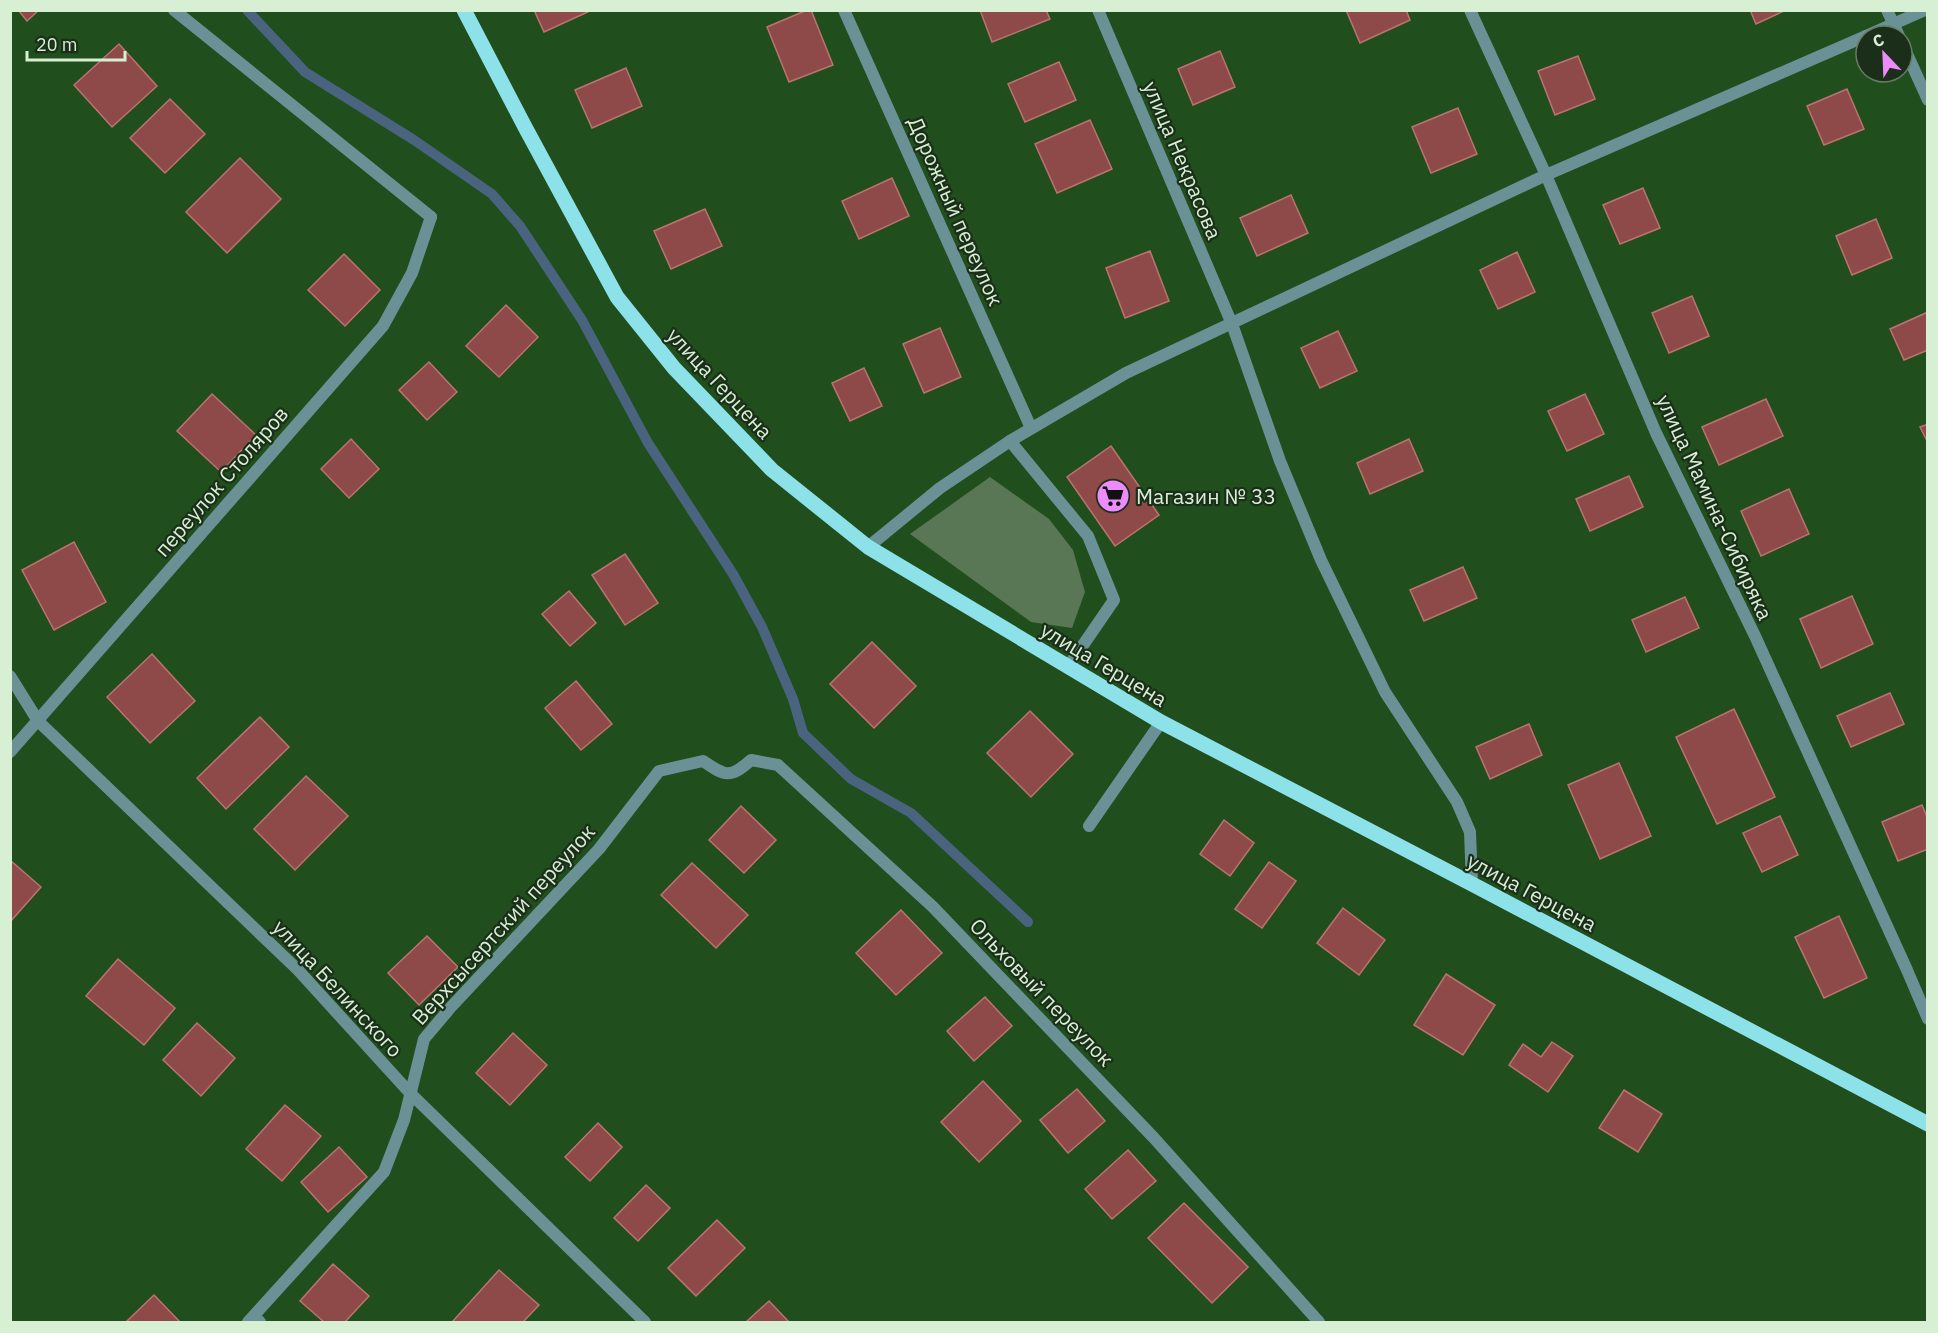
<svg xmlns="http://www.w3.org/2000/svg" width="1938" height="1333" font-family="'IBM Plex Sans',sans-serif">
<rect width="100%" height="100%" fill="#204e1d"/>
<!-- green -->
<path fill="#597755" d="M990 477 1049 519 1073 550 1085 592 1072 628 1031 622 910 534Z"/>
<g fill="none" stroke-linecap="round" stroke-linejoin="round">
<!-- stream -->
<path stroke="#4a637f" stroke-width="10" d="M247 10 305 72 414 140 492 194 520 226 582 320 648 443 733 574 762 627 793 699 803 733 851 779 911 813 1028 922"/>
</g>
<!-- building -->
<g fill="#8e4a49" stroke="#bc7370" stroke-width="1.5">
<path d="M18 10H39L27 21Z"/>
<path d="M534 10H592L544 32Z"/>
<path d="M807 10H811L833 65 789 82 767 27Z"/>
<path d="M980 10H1046L1050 19 992 42Z"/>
<path d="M1346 10H1406L1410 20 1360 43Z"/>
<path d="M1750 10H1786L1756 24Z"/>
<path d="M119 44 157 86 112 127 74 85Z"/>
<path d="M1220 51 1235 87 1193 105 1178 69Z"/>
<path d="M1578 56 1595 99 1555 115 1538 71Z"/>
<path d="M1059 62 1076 100 1025 122 1008 84Z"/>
<path d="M626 68 642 106 592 128 575 90Z"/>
<path d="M1847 89 1864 129 1824 145 1807 106Z"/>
<path d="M170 99 205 134 165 173 130 138Z"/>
<path d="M1458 108 1477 154 1431 173 1412 127Z"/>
<path d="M1090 120 1112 169 1057 193 1035 144Z"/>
<path d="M240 158 281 199 227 253 186 212Z"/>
<path d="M892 178 909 216 859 239 842 201Z"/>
<path d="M1643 188 1660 228 1620 244 1603 205Z"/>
<path d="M1291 195 1308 233 1257 256 1240 218Z"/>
<path d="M705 209 722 246 671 269 654 231Z"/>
<path d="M1876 219 1892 258 1852 275 1836 236Z"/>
<path d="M1150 251 1169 301 1125 318 1106 268Z"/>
<path d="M1517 252 1535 292 1498 309 1480 270Z"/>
<path d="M344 254 380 290 345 326 308 290Z"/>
<path d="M1692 296 1709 336 1669 353 1652 313Z"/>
<path d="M506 305 538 337 499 377 466 346Z"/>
<path d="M1928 312V350L1904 360 1890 329Z"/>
<path d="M940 328 961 377 924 393 903 344Z"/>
<path d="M1338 331 1357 371 1320 388 1301 348Z"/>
<path d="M429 362 457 392 427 420 399 390Z"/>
<path d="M864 368 882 406 850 421 832 383Z"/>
<path d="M212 394 256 435 221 472 177 431Z"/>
<path d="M1585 394 1604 434 1567 451 1548 411Z"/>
<path d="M1766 399 1783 436 1719 465 1702 427Z"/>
<path d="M1928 424V443L1920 427Z"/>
<path d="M351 439 379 469 349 498 321 469Z"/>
<path d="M1409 439 1423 471 1370 494 1357 463Z"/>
<path d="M1111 446 1159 515 1115 546 1067 477Z"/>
<path d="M1629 476 1643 507 1590 531 1576 499Z"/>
<path d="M1789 489 1809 534 1761 556 1741 511Z"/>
<path d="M74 542 106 602 54 630 22 570Z"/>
<path d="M625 554 658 603 625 625 592 575Z"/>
<path d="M1463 567 1477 598 1424 621 1410 590Z"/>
<path d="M569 591 596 623 570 646 542 614Z"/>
<path d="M1852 596 1873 644 1821 668 1800 619Z"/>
<path d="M1685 597 1699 628 1646 652 1632 620Z"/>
<path d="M872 642 916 686 874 728 830 684Z"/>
<path d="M152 654 195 701 150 743 107 697Z"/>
<path d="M576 681 612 724 581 750 545 708Z"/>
<path d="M1890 693 1904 724 1851 747 1837 716Z"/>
<path d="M1734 709 1775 797 1717 824 1676 737Z"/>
<path d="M1030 711 1073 754 1031 797 987 753Z"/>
<path d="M260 717 289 747 226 809 197 778Z"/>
<path d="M1529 724 1542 755 1490 779 1476 747Z"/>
<path d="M1619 763 1651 836 1600 859 1568 785Z"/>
<path d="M306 776 348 816 295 870 254 829Z"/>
<path d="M1922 805 1928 819V849L1898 861 1882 822Z"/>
<path d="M741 806 776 840 744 873 709 840Z"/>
<path d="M1780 816 1798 855 1762 872 1743 833Z"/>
<path d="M1224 820 1254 843 1230 876 1200 854Z"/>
<path d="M10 860 41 887 10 922Z"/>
<path d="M1269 862 1296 881 1262 928 1235 909Z"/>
<path d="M692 863 748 915 716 948 661 895Z"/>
<path d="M1343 908 1385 940 1359 975 1317 943Z"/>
<path d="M901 910 942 953 896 995 856 953Z"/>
<path d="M1839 916 1867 978 1824 998 1795 937Z"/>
<path d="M427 936 458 967 419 1005 388 973Z"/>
<path d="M118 959 175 1008 144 1045 86 996Z"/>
<path d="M1446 974 1495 1005 1463 1055 1414 1025Z"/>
<path d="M985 997 1012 1026 974 1061 947 1031Z"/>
<path d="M197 1023 235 1058 201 1096 163 1060Z"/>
<path d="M513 1033 547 1065 510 1105 476 1073Z"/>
<path d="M1552 1042 1573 1056 1548 1092 1509 1065 1523 1044 1541 1057Z"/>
<path d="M983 1081 1021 1121 979 1162 941 1122Z"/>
<path d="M1077 1089 1105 1121 1068 1153 1040 1120Z"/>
<path d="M1624 1090 1662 1114 1638 1152 1599 1128Z"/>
<path d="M285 1105 321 1136 282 1181 246 1149Z"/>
<path d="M598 1123 622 1147 590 1181 565 1157Z"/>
<path d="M339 1147 367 1177 328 1212 301 1182Z"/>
<path d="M1128 1150 1156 1181 1112 1219 1085 1189Z"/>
<path d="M646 1185 670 1208 638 1241 614 1218Z"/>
<path d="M1184 1203 1248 1267 1212 1303 1148 1238Z"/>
<path d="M717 1220 745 1248 696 1296 668 1268Z"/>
<path d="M333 1264 369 1296 345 1322H324L300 1301Z"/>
<path d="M499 1270 539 1305 523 1322H455L453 1321Z"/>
<path d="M154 1295 180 1322H126Z"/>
<path d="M769 1301 789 1322H746Z"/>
</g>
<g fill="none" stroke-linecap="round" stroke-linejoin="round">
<!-- lane -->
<g stroke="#6a9296" stroke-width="12">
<path d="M174 10 431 217"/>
<path d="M844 10 1031 428"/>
<path d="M1232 324 1280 461 1321 560 1385 692 1457 802 1470 832 1472 884"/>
<path d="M1010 441 1088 536 1114 600 1068 667"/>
<path d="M1089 826 1161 722"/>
<path d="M254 1316 260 1322"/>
</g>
<!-- street -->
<g stroke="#6a9296" stroke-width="12">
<path d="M1098 10 1232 324"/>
<path d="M1470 10 1546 175 1656 433 1755 636 1907 970 1928 1019"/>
<path d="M1887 10 1899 36"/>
<path d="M1866 36 1925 10"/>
<path d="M1902 43 1928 100"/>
<path d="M868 547 940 488 1010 441 1126 373 1546 175 1866 36"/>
<path d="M10 676 38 721 298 970 410 1093 645 1322"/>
<path d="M10 752 383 326 412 273 431 217"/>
<path d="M248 1322 384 1172 404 1120 424 1039 451 1007 599 849 659 771 703 761C725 776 730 779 751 760L778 765 933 907 1154 1138 1319 1322"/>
</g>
<!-- primary -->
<path stroke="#8ce2e8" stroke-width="15" d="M464 10 525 127 617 297 674 368 772 470 868 547 1161 722 1472 884 1928 1124"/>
</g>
<!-- icons -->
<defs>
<g id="supermarket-disc" transform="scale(1.725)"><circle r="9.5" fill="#ec8cfb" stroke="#1b2e19"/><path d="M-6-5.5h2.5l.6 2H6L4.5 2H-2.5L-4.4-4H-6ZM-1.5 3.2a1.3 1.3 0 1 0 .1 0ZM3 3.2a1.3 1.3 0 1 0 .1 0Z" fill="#111"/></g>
</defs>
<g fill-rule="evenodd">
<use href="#supermarket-disc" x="1113" y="496"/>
</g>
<g text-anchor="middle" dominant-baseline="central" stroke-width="4.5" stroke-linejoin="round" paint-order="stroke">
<!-- street labels -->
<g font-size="21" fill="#d7f0d4" stroke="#1b2e19">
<text transform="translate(1183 160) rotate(67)">улица Некрасова</text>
<text transform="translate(956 211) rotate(66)">Дорожный переулок</text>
<text transform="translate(720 383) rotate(47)">улица Герцена</text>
<text transform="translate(221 481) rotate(-49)">переулок Столяров</text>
<text transform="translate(1715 507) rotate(65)">улица Мамина-Сибиряка</text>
<text transform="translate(1104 664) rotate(31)">улица Герцена</text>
<text transform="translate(1532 892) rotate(28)">улица Герцена</text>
<text transform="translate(503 924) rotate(-48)">Верхсысертский переулок</text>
<text transform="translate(338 988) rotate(47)">улица Белинского</text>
<text transform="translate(1042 992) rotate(46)">Ольховый переулок</text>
</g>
<!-- poi labels -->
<g font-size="21" fill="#d7f0d4" stroke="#1b2e19" text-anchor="start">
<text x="1136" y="496">Магазин № 33</text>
</g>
</g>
<!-- border -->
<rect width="1938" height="1333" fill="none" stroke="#d7f0d4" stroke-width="24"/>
<!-- north arrow -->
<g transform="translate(1884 54) rotate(337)"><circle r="28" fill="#1b2e19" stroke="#667c64" stroke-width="1.5"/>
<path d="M0-4.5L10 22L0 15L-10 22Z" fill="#ec8cfb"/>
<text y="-9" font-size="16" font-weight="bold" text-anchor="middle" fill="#d7f0d4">С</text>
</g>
<!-- scale -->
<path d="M27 51v9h98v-9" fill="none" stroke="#d7f0d4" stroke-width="3"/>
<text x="36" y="51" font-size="18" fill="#d7f0d4" stroke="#1b2e19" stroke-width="4.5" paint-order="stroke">20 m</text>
</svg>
